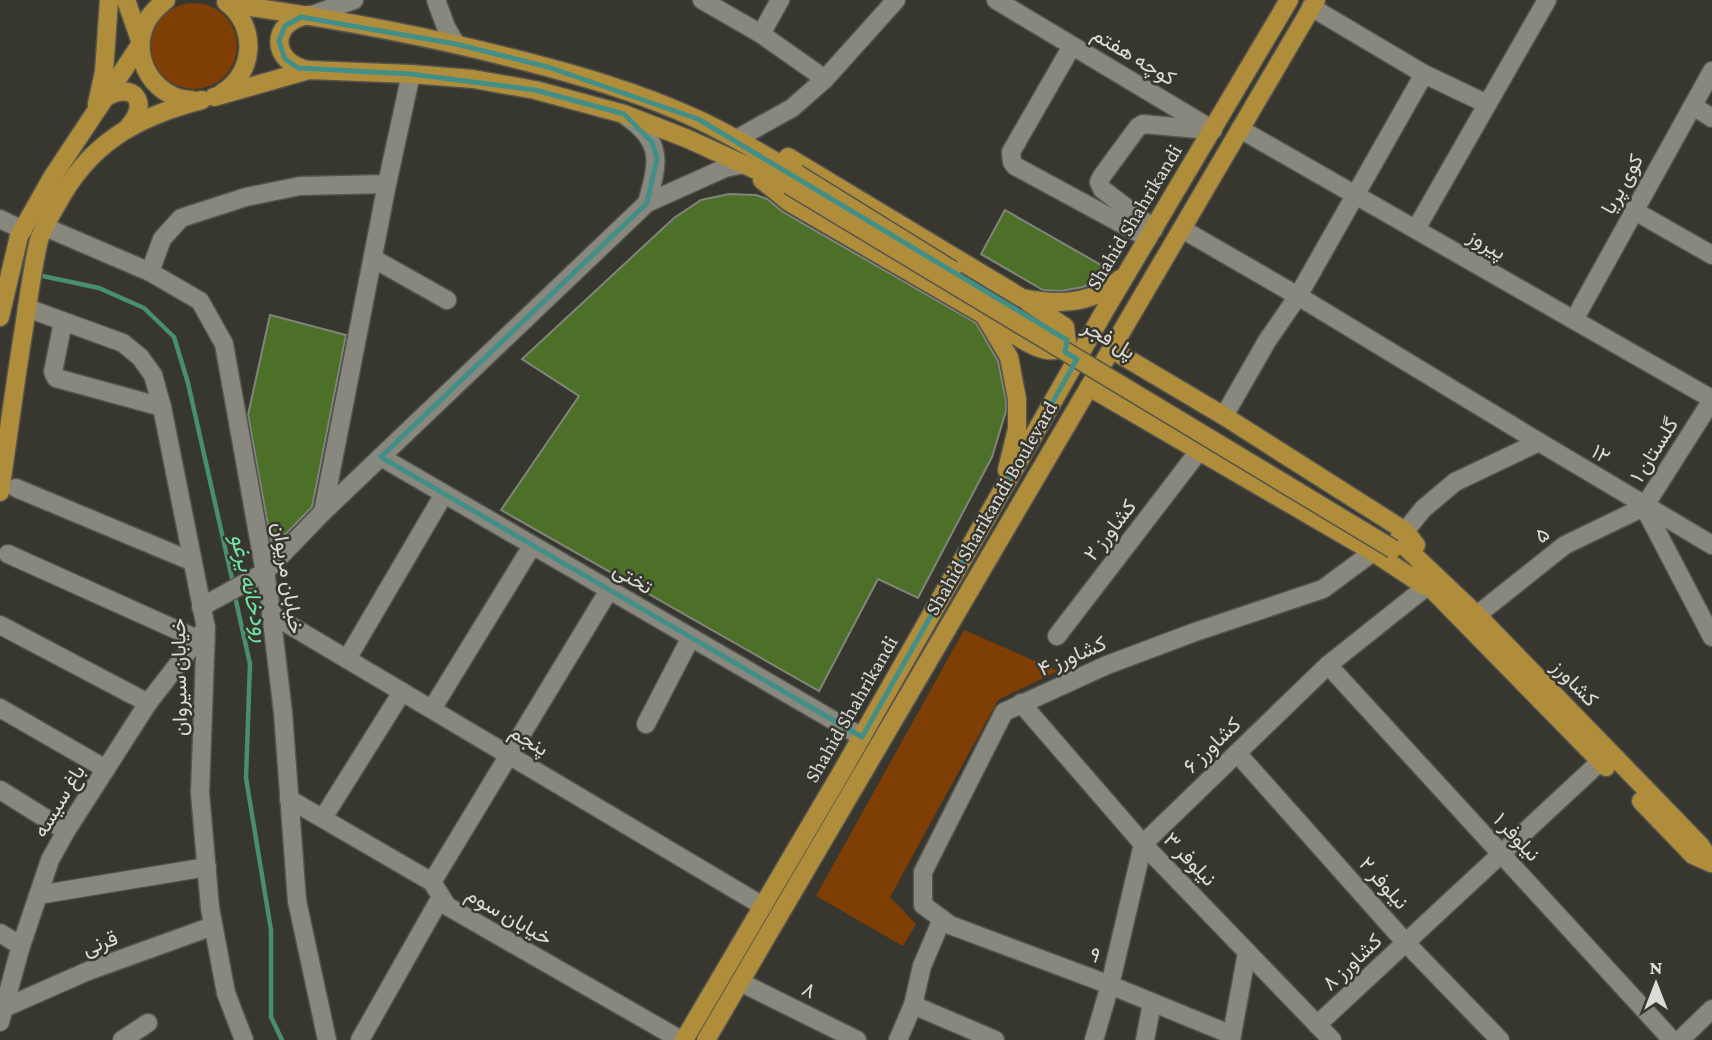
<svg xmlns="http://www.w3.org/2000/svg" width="1712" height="1040" font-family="'Crimson Pro',Vazirmatn,serif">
<rect width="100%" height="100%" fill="#37372f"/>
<!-- green -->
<g fill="#7e3e04">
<circle cx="194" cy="46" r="43"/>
<path d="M964 630 1058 671 998 700 890 897 916 924 903 946 816 896Z"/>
</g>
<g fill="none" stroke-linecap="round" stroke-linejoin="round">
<!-- stream -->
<g stroke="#498e6e" stroke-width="4.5">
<path d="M38 275 99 288 144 308 174 337 188 383 233 583"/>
<path d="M234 592 250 664 246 778 271 930V1017L282 1040"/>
</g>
</g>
<!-- building -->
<g fill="#4d7028" stroke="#80857c" stroke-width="2">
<path d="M729 194 756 195 767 199 783 212 976 323 998 361 1006 400V411L992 457 918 598 878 579 819 691 501 510 579 396 522 359 674 218 701 200Z"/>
<path d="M1005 210 1108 269 1098 281 1083 287 1061 291 1043 290 981 254Z"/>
<path d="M270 315 346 335 312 507 272 548 248 415Z"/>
</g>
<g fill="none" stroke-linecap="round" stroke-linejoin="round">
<!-- minor casing -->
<g stroke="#54534c" stroke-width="21">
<g id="minor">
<path d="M436 0 446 27 456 44"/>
<path d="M702 0 761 34 825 79"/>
<path d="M996 0 1213 130"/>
<path d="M312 15 354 0"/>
<path d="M761 34 780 0"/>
<path d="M1072 46 1011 152 1012 162 1015 166 1148 238"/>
<path d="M1424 74 1487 104"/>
<path d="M1693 106 1712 118"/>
<path d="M627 117C664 142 658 164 647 203"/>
<path d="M1240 129 1712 399"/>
<path d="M740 137 792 108 825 79 896 0"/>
<path d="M1633 210 1712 255"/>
<path d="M0 219 23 230"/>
<path d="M45 227 150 272 200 301 224 344 269 595 283 713 297 901 327 1040"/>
<path d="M1154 229 1102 189 1099 182 1102 176 1138 127 1143 124 1209 130"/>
<path d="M1182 229 1298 296 1424 74 1311 7"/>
<path d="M1416 229 1547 0"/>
<path d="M374 259 447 300"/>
<path d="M150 272 162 239 181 218 246 197 300 186 387 184"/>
<path d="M27 308 123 343 140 357 153 375 162 407 206 628 200 793 210 908 226 993 244 1040"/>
<path d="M1574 320 1712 71"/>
<path d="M63 322 53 372 56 378 162 407"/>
<path d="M1712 400 1644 507 1712 637"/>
<path d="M1224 416 1267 341 1298 296 1539 442 1455 482 1423 509 1398 540"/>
<path d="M1539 442 1712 545"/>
<path d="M381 457 862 737"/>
<path d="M16 488 191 561"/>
<path d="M323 512 387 184 411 74"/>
<path d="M8 554 197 639"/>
<path d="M201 607 265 572 323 512 647 203 725 168 744 164"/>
<path d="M271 614 763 906"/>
<path d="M1477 615 1565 545 1644 507"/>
<path d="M0 625 148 703"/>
<path d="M1057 636 1199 451"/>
<path d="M347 659 444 494"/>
<path d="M1328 665 1672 1040"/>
<path d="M1021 703 1143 844 1332 1040"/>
<path d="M0 708 106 769"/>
<path d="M432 709 532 546"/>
<path d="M646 724 690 639"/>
<path d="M1237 753 1406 943 1500 1040"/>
<path d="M0 790 66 831"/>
<path d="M289 799 432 882 447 906 681 1040"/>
<path d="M323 818 402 692"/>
<path d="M432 882 609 590"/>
<path d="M38 895 207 867"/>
<path d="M942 919 922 966 913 1005 995 1040"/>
<path d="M0 933 21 946"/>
<path d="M740 982 857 1040"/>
<path d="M4 1008 88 971 213 926"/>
<path d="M0 1022 20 949 50 860 66 831 148 703 206 628"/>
<path d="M1317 1025 1601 761"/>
<path d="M1232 1035 1110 985 950 925 923 905V872L1004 712 1107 665 1195 632 1323 589 1373 552"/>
<path d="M122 1040 148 1023"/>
<path d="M360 1040 441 897"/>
<path d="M898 1040 913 1005"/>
<path d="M1094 1040 1110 985 1143 844 1328 665 1426 587"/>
<path d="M1145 1040 1152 1003"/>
<path d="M1231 1040 1247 952"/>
<path d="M1680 1040 1712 1009"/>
</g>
</g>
<!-- major casing -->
<g stroke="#54534c" stroke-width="21">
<g id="major">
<path d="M126 0 140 40"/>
<path d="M166 0C158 7 149 14 145 25 130 59 155 99 192 100"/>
<path d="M229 4C324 17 418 34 512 58 575 74 639 92 699 120 733 136 765 155 797 174"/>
<path d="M309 15C269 21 270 63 309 70"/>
<path d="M222 93C256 72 257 25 226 2"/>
<path d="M106 97C134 81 150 103 129 126"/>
<path d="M214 97 309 70 411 74 473 79 535 90 624 114 688 139 789 185"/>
<path d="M97 104 104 72 109 0"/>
<path d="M788 157 1022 298C1058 305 1092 305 1120 279"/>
<path d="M762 180 789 202 984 315 1009 357 1017 399V429L1007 470"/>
<path d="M0 317 19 236 53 176 140 45"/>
<path d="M990 318C1008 329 1052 368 1067 341L1065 327 1028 302"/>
<path d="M1111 349 1224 416 1405 531 1416 545"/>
<path d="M1089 387 1373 552 1423 585"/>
<path d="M0 492C8 437 15 383 24 328 28 300 32 272 38 244 41 231 49 218 56 206 89 143 136 117 202 100"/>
<path d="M1398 540 1477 615 1700 845 1712 863"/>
<path d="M1417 574 1606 767"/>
<path d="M1641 801 1693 855 1711 863"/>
<path d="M684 1040 841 773 1105 310 1289 0"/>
<path d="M706 1040 1316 0"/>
</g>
</g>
<!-- minor -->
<use href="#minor" stroke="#88887f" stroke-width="18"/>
<!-- major -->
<use href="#major" stroke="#b08d3b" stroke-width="18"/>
<!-- major-bridge casing -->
<g stroke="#54534c" stroke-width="21" stroke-linecap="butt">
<g id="major-bridge">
<path d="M797 174 952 270"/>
<path d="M789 185 1393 549"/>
</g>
</g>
<!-- major-bridge -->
<use href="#major-bridge" stroke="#b08d3b" stroke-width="18"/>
</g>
<!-- marked area -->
<path fill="none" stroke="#428f88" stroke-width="5" stroke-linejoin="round" d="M301 17 456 44 548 67 698 119 1067 340 1065 352 1077 359 862 737 381 457 647 203 657 158 652 142 624 114 535 90 411 74 298 68 285 59 279 41 285 26Z"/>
<g text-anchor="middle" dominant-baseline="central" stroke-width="5" stroke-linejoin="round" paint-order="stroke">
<!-- street labels -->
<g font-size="21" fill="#dcdbd6" stroke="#37372f">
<text transform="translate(1134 56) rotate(31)">کوچه هفتم</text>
<text transform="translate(1622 184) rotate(-61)">کوی پریا</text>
<text transform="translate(1134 217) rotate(-59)">Shahid Shahrikandi</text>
<text transform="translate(1487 244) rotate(30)">پیروز</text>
<text transform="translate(1109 339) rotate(31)">پل فجر</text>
<text transform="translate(1654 450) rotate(-58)">گلستان ۱</text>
<text transform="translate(1601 454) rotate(31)">۱۲</text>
<text transform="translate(991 508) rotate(-60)">Shahid Sharikandi Boulevard</text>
<text transform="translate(1110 530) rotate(-52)">کشاورز ۲</text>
<text transform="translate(1542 535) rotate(-37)">۵</text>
<text transform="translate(288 578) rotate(81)">خیابان مریوان</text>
<text transform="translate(633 578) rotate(31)">تختی</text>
<text transform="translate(1072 656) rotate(-23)">کشاورز ۴</text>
<text transform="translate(179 677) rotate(-91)">خیابان سیروان</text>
<text transform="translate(1575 683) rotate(46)">کشاورز</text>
<text transform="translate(851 709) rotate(-60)">Shahid Shahrikandi</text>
<text transform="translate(529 740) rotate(31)">پنجم</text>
<text transform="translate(1212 745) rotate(-44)">کشاورز ۶</text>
<text transform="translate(59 801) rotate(-59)">باغ سیسه</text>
<text transform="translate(1517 837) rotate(47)">نیلوفر ۱</text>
<text transform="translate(1190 859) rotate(46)">نیلوفر ۳</text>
<text transform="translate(1384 883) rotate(48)">نیلوفر ۲</text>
<text transform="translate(509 916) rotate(30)">خیابان سوم</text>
<text transform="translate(100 943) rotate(-20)">قرنی</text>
<text transform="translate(1095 955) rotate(21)">۹</text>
<text transform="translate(1352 962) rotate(-43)">کشاورز ۸</text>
<text transform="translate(809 990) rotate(27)">۸</text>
</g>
<!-- water labels -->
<g font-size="23" font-style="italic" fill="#71e2a3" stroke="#37372f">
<text transform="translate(251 588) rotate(77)">رودخانه یرغو</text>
</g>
</g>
<!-- north arrow -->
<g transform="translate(1656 984)" stroke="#37372f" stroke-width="5" paint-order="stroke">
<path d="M0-5L12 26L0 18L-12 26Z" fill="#dcdbd6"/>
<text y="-10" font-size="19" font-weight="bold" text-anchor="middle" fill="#dcdbd6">N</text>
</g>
</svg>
